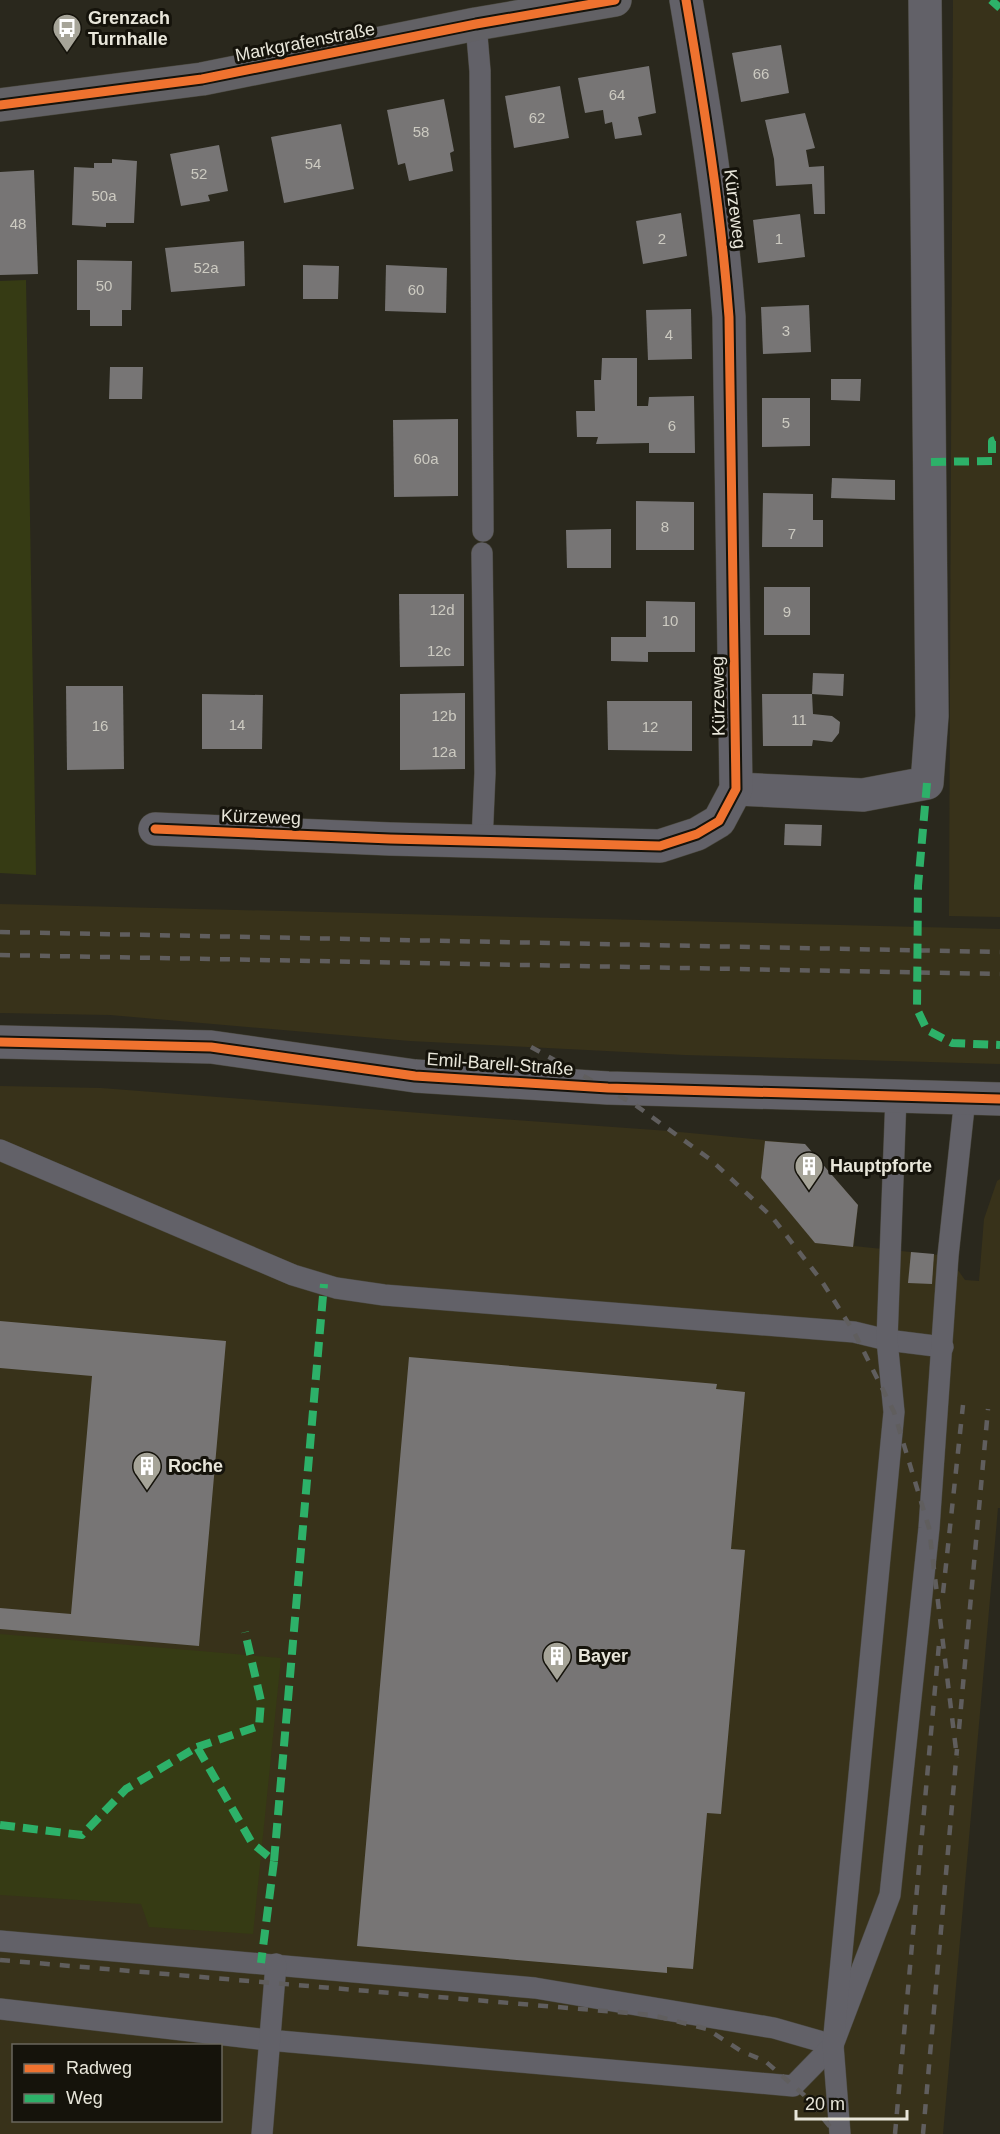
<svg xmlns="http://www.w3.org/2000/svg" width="1000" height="2134" font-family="Arial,sans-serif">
<rect width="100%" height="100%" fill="#2a281d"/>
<!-- built -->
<g fill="#38321a" fill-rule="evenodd">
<path d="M953 0H1000V917L949 916Z"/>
<path d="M0 904 1000 929V1064L685 1055 410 1041 110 1015 0 1013Z"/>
<path d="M0 1086 101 1088 459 1116 669 1131 805 1144 858 1205 854 1246 948 1256 965 1280 979 1281 984 1219 997 1181 1000 1179V1508H998L943 2134H0ZM14 2046H220V2120H14Z"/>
</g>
<!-- green -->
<g fill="#363b14">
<path d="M26 280 36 875 0 873V281Z"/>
<path d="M0 1634 281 1658 253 1934 149 1927 141 1904 0 1895Z"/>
</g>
<!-- building -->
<g fill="#777575">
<path d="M781 45 789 93 741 102 732 53Z"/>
<path d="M649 66 656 113 638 117 642 135 615 139 612 122 605 124 603 110 585 113 578 78Z"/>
<path d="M560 86 569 138 514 148 505 96Z"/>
<path d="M444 99 454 151 450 153 453 171 409 181 405 163 398 165 387 110Z"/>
<path d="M805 113 815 148 806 150 809 167 824 166 825 214H814L812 184 776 186 774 159 765 120Z"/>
<path d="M341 124 354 189 284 203 271 137Z"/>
<path d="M219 145 228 191 208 195 210 201 181 206 170 154Z"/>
<path d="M112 159 137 161 134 223H106V227L72 225 74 167 94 168V163H112Z"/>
<path d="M34 170 38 274 0 275V172Z"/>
<path d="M681 213 687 256 643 264 636 221Z"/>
<path d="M800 214 805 257 758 263 753 220Z"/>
<path d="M244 241 245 286 171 292 165 248Z"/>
<path d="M77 260 132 261 131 310H122V326H90V310H77Z"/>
<path d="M303 265 339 266 338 299H303Z"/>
<path d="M386 265 447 268 446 313 385 311Z"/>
<path d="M809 305 811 352 763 354 761 307Z"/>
<path d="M691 309 692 359 648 360 646 310Z"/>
<path d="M602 358H637V406H648L649 397 694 396 695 453H649V443L596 444 598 437H577L576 411H595L594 380H601Z"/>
<path d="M110 367H143L142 399H109Z"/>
<path d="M831 379H861L860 401 831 400Z"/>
<path d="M762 398H810V446L762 447Z"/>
<path d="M458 419V496L394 497 393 420Z"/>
<path d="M832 478 895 480V500L831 498Z"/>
<path d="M763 493 813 494V520H823V547H762Z"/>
<path d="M636 501 694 502V550H636Z"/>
<path d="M611 529V568H567L566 530Z"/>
<rect x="764" y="587" width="46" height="48"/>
<path d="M399 594H464V666L400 667Z"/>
<path d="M646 601 695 602V652H648V662L611 661V637H646Z"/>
<path d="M813 673 844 674 843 696 812 694Z"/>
<path d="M66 686H123L124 769 67 770Z"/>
<path d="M465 693V769L400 770V694Z"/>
<path d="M202 694 263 695 262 749H202Z"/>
<path d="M762 694H812L813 714 832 716 840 722 839 733 832 742 813 740 812 746H763Z"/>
<path d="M607 701H692V751L608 750Z"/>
<path d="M785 824 822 825 821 846 784 845Z"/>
<path d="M765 1141 805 1144 858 1205 853 1247 815 1243 761 1178Z"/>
<path d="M911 1252 934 1254 932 1284 908 1283Z"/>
<path d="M0 1321 226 1341 199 1646 0 1629V1608L71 1614 92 1376 0 1368Z"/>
<path d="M409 1357 717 1384 716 1389 745 1392 731 1549 745 1550 721 1814 707 1813 693 1969 667 1967V1973L357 1946Z"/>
</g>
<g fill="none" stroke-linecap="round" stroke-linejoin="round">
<!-- lane casing -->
<g stroke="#48463c" stroke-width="22">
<g id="lane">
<path d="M476 24 480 71 483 531"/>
<path d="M482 842 485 773 482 553"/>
<path d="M0 1150 293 1275 336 1288 384 1295 854 1332 887 1340 943 1347"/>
<path d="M0 1941 535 1988 774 2028 833 2045"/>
<path d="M0 2009 268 2040 793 2086 833 2045 890 1895 929 1528 948 1256 965 1098"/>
<path d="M262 2134 276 1964"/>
<path d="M840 2134 833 2045 894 1412 887 1340 896 1096"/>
</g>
</g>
<!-- street casing -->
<g stroke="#48463c" stroke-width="34">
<g id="street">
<path d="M736 789 863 795 927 783 932 716 925 0"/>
<path d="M155 829 390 839 660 846 697 834 719 821 736 789 729 317C721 210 704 105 686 0"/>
<path d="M0 1042 211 1047 415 1076 608 1088 1000 1099"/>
</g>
</g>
<!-- primary casing -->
<g stroke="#48463c" stroke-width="34">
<path id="primary" d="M0 105 202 79 476 24 615 0"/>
</g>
<!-- lane -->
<use href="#lane" stroke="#626168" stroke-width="21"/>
<!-- street -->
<use href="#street" stroke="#626168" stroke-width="33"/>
<!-- primary -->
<use href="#primary" stroke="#626165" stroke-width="33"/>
<!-- rail -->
<g stroke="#605e5e" stroke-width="4.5" stroke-dasharray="10 10" stroke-linecap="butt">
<path d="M0 932 1000 952"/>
<path d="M0 955 1000 974"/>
<path d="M531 1047 634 1104 711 1160 772 1217 821 1280 854 1332 894 1412 929 1528 957 1758"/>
<path d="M943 1593 963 1405"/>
<path d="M959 1729 988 1409"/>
<path d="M0 1960 652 2015 707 2029 741 2051 765 2061 804 2095 836 2134"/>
<path d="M895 2134 939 1644"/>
<path d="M923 2134 957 1749"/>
</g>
<!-- quiet -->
<g stroke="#2db169" stroke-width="8" stroke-dasharray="15 8" stroke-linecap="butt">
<path d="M991 0 1000 8"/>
<path d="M931 462 992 461V441L1000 438"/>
<path d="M927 783 918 886 917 1009 927 1030 952 1043 1000 1045"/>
<path d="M197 1747 259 1726 261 1701 245 1632"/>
<path d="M0 1825 82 1835 126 1789 197 1747 252 1843 274 1861 261 1963"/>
<path d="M274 1861 324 1284"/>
</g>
<!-- cycleway casing -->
<g stroke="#15130b" stroke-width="13">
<g id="cycleway">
<path d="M0 105 202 79 476 24 615 0"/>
<path d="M155 829 390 839 660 846 697 834 719 821 736 789 729 317C721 210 704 105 686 0"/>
<path d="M0 1042 211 1047 415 1076 608 1088 1000 1099"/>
</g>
</g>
<!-- cycleway -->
<use href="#cycleway" stroke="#ef722f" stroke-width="9"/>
</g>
<!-- icons -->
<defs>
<g id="bus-pin" transform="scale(1.5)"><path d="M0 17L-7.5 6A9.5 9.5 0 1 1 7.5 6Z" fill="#a6a498" stroke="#15130b"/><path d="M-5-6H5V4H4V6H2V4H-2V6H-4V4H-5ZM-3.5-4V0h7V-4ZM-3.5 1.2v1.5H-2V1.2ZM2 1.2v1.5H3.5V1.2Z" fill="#fff"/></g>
<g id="building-pin" transform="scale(1.5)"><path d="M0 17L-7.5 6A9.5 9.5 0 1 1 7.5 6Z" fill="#a6a498" stroke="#15130b"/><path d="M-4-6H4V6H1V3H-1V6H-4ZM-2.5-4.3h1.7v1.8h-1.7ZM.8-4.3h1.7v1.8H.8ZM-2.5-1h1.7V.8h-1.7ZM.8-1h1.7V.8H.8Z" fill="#fff"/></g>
</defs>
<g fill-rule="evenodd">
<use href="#bus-pin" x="67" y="28"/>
<use href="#building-pin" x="809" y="1166"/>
<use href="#building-pin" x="147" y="1466"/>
<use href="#building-pin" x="557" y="1656"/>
</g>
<g text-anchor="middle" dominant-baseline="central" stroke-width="6" stroke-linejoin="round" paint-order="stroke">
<!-- number labels -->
<g font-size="15" fill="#cccac1">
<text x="761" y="73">66</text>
<text x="617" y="94">64</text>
<text x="537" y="117">62</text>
<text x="421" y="131">58</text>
<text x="313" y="163">54</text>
<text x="199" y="173">52</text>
<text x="104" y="195">50a</text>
<text x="18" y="223">48</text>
<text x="662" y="238">2</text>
<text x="779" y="238">1</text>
<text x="206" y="267">52a</text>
<text x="104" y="285">50</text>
<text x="416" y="289">60</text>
<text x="786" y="330">3</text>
<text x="669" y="334">4</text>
<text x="786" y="422">5</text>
<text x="672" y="425">6</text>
<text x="426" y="458">60a</text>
<text x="665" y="526">8</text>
<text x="792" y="533">7</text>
<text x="442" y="609">12d</text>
<text x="787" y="611">9</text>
<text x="670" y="620">10</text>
<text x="439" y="650">12c</text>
<text x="444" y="715">12b</text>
<text x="799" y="719">11</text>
<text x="237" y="724">14</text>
<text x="100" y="725">16</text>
<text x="650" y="726">12</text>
<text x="444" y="751">12a</text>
</g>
<!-- poi labels -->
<g font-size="18" font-weight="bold" fill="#e8e6da" stroke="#15130b" text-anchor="start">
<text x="88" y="18">Grenzach<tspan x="88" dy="21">Turnhalle</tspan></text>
<text x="830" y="1166">Hauptpforte</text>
<text x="168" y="1466">Roche</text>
<text x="578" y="1656">Bayer</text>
</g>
<!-- street labels -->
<g font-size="18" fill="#e8e6da" stroke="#15130b">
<text transform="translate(305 42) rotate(-11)">Markgrafenstraße</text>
<text transform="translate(735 209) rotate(83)">Kürzeweg</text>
<text transform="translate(718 696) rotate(-91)">Kürzeweg</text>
<text transform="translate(261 817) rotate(2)">Kürzeweg</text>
<text transform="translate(500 1064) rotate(4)">Emil-Barell-Straße</text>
</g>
</g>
<!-- legend -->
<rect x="12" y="2044" width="210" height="78" fill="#15130b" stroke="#69675e" stroke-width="1.5"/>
<rect x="24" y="2064" width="30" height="9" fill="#ef722f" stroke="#69675e" stroke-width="1.5"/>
<text x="66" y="2074" font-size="18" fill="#e8e6da">Radweg</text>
<rect x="24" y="2094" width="30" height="9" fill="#2db169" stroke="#69675e" stroke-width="1.5"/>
<text x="66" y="2104" font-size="18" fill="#e8e6da">Weg</text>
<!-- scale -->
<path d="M796 2110v9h111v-9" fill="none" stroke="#e8e6da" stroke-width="3"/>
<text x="805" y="2110" font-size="18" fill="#e8e6da" stroke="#15130b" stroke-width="4.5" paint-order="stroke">20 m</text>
</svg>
